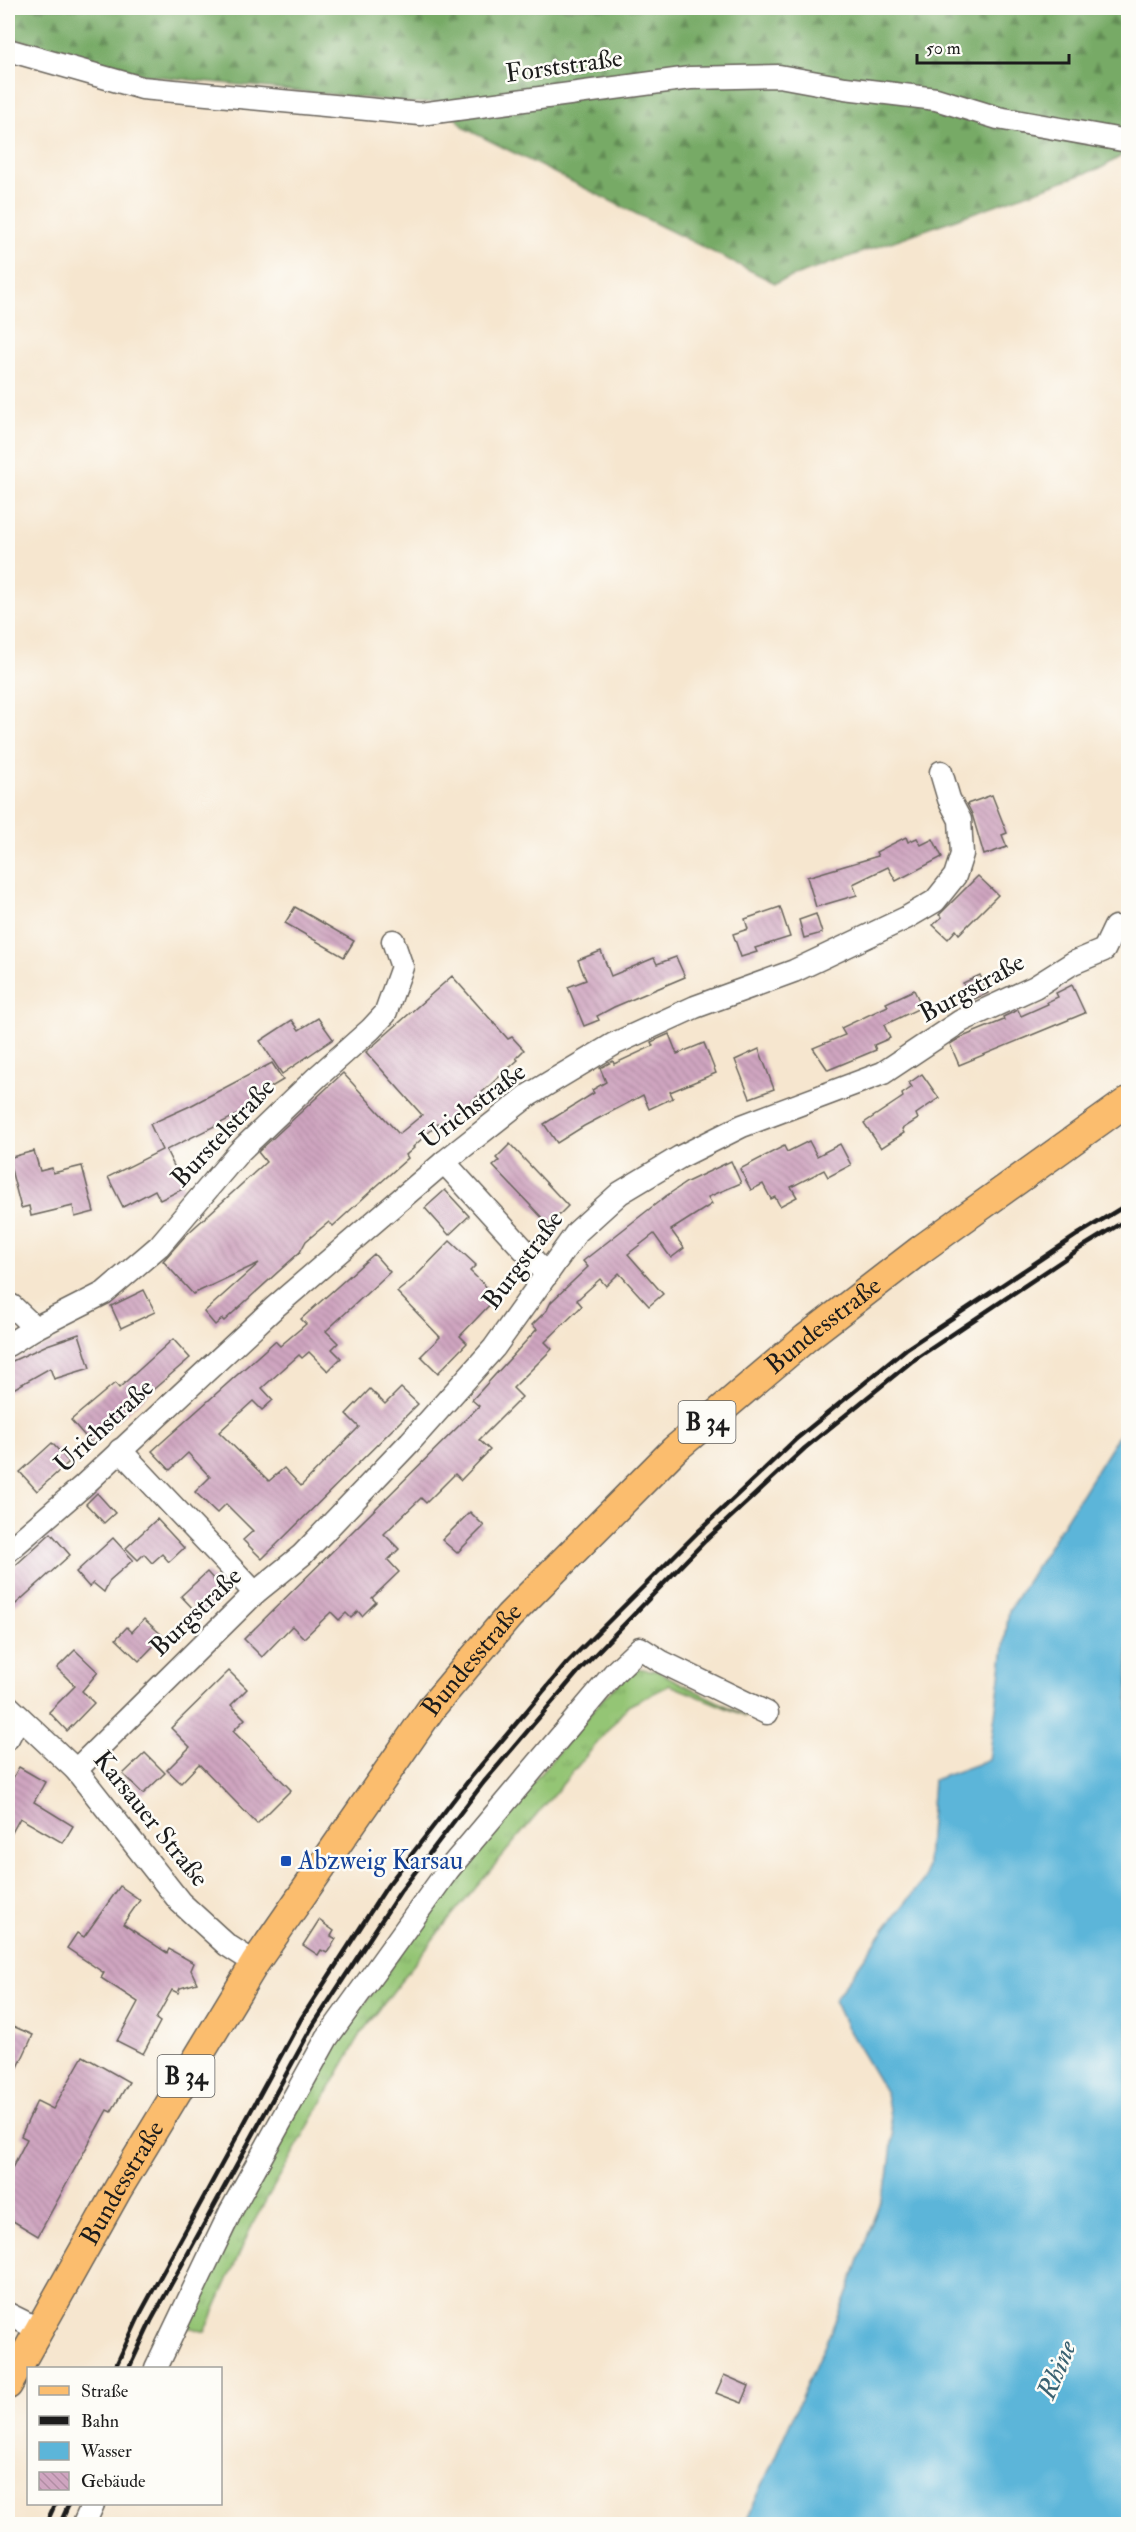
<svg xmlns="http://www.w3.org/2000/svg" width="1136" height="2532" font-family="'IM FELL Double Pica',serif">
<defs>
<pattern id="grass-tufts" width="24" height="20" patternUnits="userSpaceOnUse" patternTransform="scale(1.5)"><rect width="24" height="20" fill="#94c575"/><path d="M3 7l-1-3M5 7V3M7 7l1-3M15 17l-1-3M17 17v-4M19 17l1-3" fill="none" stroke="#7fa965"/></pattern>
<pattern id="forest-firs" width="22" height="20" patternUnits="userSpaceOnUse" patternTransform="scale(1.5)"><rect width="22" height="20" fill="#7a6"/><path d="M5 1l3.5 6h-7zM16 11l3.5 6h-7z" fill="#618a53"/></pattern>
<pattern id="building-back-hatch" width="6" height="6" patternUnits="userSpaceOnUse" patternTransform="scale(1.5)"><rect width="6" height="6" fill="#cfa5c0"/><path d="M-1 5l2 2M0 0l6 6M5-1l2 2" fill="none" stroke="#b18da4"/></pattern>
</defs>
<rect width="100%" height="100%" fill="#fdfcf7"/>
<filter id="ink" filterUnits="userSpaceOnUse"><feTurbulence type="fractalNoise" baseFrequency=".0167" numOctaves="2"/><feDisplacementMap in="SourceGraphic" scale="12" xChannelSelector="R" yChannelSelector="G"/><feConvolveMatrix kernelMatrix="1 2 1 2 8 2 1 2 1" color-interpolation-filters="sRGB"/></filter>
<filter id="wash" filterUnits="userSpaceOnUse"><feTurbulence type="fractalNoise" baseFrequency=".008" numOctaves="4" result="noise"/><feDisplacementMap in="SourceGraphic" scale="24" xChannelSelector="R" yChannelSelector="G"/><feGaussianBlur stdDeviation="1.35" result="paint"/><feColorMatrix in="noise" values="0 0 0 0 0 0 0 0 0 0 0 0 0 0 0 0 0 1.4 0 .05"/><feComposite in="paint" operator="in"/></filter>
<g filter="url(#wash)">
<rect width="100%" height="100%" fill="#f6e6cf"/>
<!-- grass -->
<path fill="url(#grass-tufts)" stroke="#587048" stroke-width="1.5" d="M636 1668 657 1671 746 1716 670 1685 628 1706 437 1934 362 2032 252 2225 205 2332 187 2326 265 2163 314 2075 458 1872 605 1696Z"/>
<!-- forest -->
<path fill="url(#forest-firs)" stroke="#4a6341" stroke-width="1.5" d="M8 8H1128V152L1103 167 775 283 466 129 440 102 412 103 144 75 8 37Z"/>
<!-- water -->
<path fill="#5cb5d9" stroke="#3c687a" stroke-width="1.5" d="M1128 1420V2524H745L845 2299 888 2179 893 2135 886 2093 846 2026 834 2000 886 1927 926 1877 933 1780 989 1760 1009 1610Z"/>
<g id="blocks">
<!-- building -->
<g fill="url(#building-back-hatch)">
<path d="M992 795 1007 833 1002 835 1007 847 984 855 972 814 967 804Z"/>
<path d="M906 837 908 842 917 838 921 845 933 839 942 857 896 881 888 867 853 884 857 895 816 907 807 877 878 856 876 852Z"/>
<path d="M978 876 998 895 959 934 956 930 948 939 933 925 942 917 939 915Z"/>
<path d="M295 907 354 941 344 957 285 923Z"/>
<path d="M780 907 790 937 755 948 757 952 741 957 733 934 748 929 745 919Z"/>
<path d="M816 914 822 933 804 938 799 920Z"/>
<path d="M601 951 611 976 654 958 657 964 676 957 685 977 614 1007 597 1016 599 1020 584 1026 568 987 586 980 578 960Z"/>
<path d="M980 975 988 993 972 1000 963 983Z"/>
<path d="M452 976 508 1039 512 1037 524 1050 516 1058 518 1060 443 1127 439 1123 413 1147 414 1148 406 1155 408 1158 370 1192 333 1226 329 1222 306 1241 300 1252 224 1321 222 1319 215 1325 204 1312 259 1263 193 1294 163 1261 186 1235 266 1162 258 1152 343 1073 399 1134 422 1115 366 1052Z"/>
<path d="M1072 985 1085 1013 959 1065 950 1044 960 1038 1004 1020 1003 1017 1018 1010 1021 1016 1048 1004 1047 1002 1058 997 1056 993Z"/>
<path d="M914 990 922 1007 884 1025 890 1038 874 1045 876 1050 828 1070 813 1048 845 1035 841 1028 888 1006 886 1003Z"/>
<path d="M318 1018 333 1039 282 1074 260 1041 292 1020 299 1030Z"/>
<path d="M669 1034 677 1054 704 1043 716 1073 670 1092 673 1098 649 1109 643 1095 584 1126 557 1143 544 1124 594 1093 592 1090 606 1082 600 1068 613 1061 614 1064 653 1046 651 1042Z"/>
<path d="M759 1049 774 1089 750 1098 735 1060Z"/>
<path d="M272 1063 283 1080 261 1093 265 1101 166 1150 185 1188 160 1200 155 1190 123 1207 108 1177 162 1150 150 1124 190 1106Z"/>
<path d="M922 1074 939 1098 916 1114 918 1119 902 1129 904 1133 881 1148 864 1123 903 1097 902 1094 912 1087 909 1083Z"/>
<path d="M809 1141 817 1156 840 1144 851 1165 828 1177 824 1170 791 1187 797 1197 780 1206 775 1197 771 1199 763 1184 751 1190 740 1169 784 1146 787 1152Z"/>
<path d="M510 1144 568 1206 549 1225 493 1166 499 1161 496 1158Z"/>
<path d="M34 1151 40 1171 52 1168 53 1173 82 1166 94 1212 75 1217 73 1206 31 1216 29 1206 21 1208 8 1158Z"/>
<path d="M731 1161 741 1183 708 1197 712 1204 671 1230 684 1248 671 1258 654 1234 628 1254 663 1294 649 1306 619 1273 606 1286 600 1279 577 1300 582 1306 545 1342 552 1349 513 1388 522 1397 479 1440 490 1450 461 1480 455 1474 426 1503 421 1498 384 1534 399 1549 388 1560 399 1572 372 1598 376 1602 362 1616 358 1611 351 1618 346 1613 339 1620 331 1612 304 1638 292 1626 262 1657 244 1639 479 1406 472 1400 537 1329 532 1325 547 1310 551 1302 588 1267 583 1261 666 1196 687 1182Z"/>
<path d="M445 1190 469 1216 449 1235 425 1208Z"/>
<path d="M450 1241 476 1265 470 1271 497 1297 460 1336 467 1343 438 1373 421 1356 440 1337 397 1292 412 1280Z"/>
<path d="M374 1254 390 1272 326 1331 338 1343 332 1349 341 1358 328 1371 309 1352 302 1358 299 1355 262 1388 273 1400 262 1410 253 1401 219 1432 269 1481 284 1468 301 1486 359 1427 346 1414 370 1389 385 1404 401 1388 418 1404 262 1559 243 1540 253 1531 226 1504 217 1513 195 1492 210 1477 188 1453 170 1470 152 1451 275 1341 280 1346 306 1324 301 1319Z"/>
<path d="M144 1290 155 1312 121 1328 111 1306Z"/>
<path d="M79 1334 90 1368 54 1379 50 1368 8 1392V1363L47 1345Z"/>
<path d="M173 1339 190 1358 91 1443 71 1420 115 1383 119 1388Z"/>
<path d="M52 1443 69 1462 37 1491 20 1472Z"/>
<path d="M97 1493 115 1513 104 1523 86 1504Z"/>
<path d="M470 1512 484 1526 457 1553 442 1540Z"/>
<path d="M157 1519 184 1548 169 1562 162 1554 152 1563 144 1554 138 1560 126 1548Z"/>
<path d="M51 1533 70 1555 8 1611V1572Z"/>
<path d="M113 1538 133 1560 110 1580 104 1592 93 1583 89 1587 76 1572Z"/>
<path d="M207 1572 225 1592 200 1616 181 1596Z"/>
<path d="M144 1619 163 1636 139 1661 116 1639 127 1627 132 1632Z"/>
<path d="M75 1650 98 1672 82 1691 94 1703 67 1731 49 1712 75 1686 57 1668Z"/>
<path d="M229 1671 247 1689 231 1705 245 1719 233 1731 291 1790 257 1824 199 1764 181 1783 167 1770 190 1747 171 1728Z"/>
<path d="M145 1753 165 1773 143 1794 123 1774Z"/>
<path d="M19 1767 45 1782 34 1802 73 1826 63 1843 20 1818 8 1840V1787Z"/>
<path d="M120 1886 140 1900 123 1924 167 1953 169 1949 194 1963 191 1970 197 1983 180 1988 178 1993 172 1990 156 2019 160 2022 143 2054 117 2041 138 2002 101 1978 104 1973 67 1948 77 1933 84 1937Z"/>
<path d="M319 1920 334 1931 331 1936 336 1939 327 1953 321 1950 318 1955 303 1945Z"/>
<path d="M8 2024 33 2035 8 2089Z"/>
<path d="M83 2056 129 2082 111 2112 107 2110 38 2236 8 2218V2176L27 2139 21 2136 37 2101 53 2109Z"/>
<path d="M724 2375 749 2386 742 2403 716 2393Z"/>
</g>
</g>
</g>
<g filter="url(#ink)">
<use href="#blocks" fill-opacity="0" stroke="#68635b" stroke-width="1.5"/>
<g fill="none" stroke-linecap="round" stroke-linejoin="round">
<!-- minor casing -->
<g stroke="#68635b" stroke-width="25">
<g id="minor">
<path d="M8 50 142 88 420 114 690 78 779 76 845 88 936 99 998 118 1128 141"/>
<path d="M444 1162 547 1275"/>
<path d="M8 1306H12L35 1328"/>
<path d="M8 1345 35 1328 104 1293 159 1246 239 1152 316 1078 371 1029 385 1014 402 967 393 941"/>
<path d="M120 1450 255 1593"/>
<path d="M8 1551 84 1485 275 1307 444 1162 529 1095 614 1044 695 1007 794 971 906 918 935 901 955 876 962 854 960 820 949 799 941 772"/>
<path d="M8 1706 76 1770 180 1902 227 1945 255 1963"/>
<path d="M8 1738 19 1717"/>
<path d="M76 1770 255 1593 302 1555 410 1442 494 1348 577 1232 620 1193 680 1157 742 1126 883 1073 961 1021 1035 987 1073 963 1104 950 1115 927"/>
<path d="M8 2314 38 2329"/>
<path d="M156 2368 231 2211 327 2038 448 1870 615 1672 640 1648 662 1662 767 1713"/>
<path d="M84 2524 93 2504"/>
</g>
</g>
<!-- major casing -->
<g stroke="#68635b" stroke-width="31">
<g id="major">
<path id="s1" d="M8 2385 118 2189 255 1963 433 1706 509 1616 674 1450 806 1338 920 1250 1128 1101"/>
</g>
</g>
<!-- minor -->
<use href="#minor" stroke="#fff" stroke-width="22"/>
<!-- major -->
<use href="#major" stroke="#fbbd6e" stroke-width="28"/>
<!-- rail -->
<g stroke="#1c1c1c" stroke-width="4.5">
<path d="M115 2368 140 2314 301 2019 388 1885 472 1776 567 1663 698 1532 795 1440 906 1349 1077 1235 1128 1204"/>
<path d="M129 2368 151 2321 312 2027 400 1892 484 1782 578 1672 705 1541 805 1448 911 1362 1084 1246 1128 1219"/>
<path d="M46 2524 55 2504"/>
<path d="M60 2524 69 2504"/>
</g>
</g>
</g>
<!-- markers -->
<rect fill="#1a4fb4" stroke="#fdfcf7" stroke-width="2" x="280" y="1855" width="12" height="12" rx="3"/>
<g text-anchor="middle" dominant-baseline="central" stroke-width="5" stroke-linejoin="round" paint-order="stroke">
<!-- shield labels -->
<g fill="#fdfcf7" stroke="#605f5e" stroke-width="1.5">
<rect x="678.5" y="1401" width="57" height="42" rx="4.5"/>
<rect x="157.5" y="2055" width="57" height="42" rx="4.5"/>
</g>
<g font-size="24" font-weight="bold" fill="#1c1c1c">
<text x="707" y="1422">B 34</text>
<text x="186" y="2076">B 34</text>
</g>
<!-- street labels -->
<g font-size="26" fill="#1c1c1c" stroke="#fdfcf7">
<text transform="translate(564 66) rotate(-8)">Forststraße</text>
<text transform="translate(972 988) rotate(-29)">Burgstraße</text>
<text transform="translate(473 1106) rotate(-37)">Urichstraße</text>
<text transform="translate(223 1133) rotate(-47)">Burstelstraße</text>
<text transform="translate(523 1260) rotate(-53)">Burgstraße</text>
<text stroke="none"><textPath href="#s1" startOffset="1348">Bundesstraße</textPath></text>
<text transform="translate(104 1426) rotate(-43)">Urichstraße</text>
<text transform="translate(196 1612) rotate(-44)">Burgstraße</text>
<text stroke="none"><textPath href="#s1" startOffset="862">Bundesstraße</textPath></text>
<text transform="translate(151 1819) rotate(51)">Karsauer Straße</text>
<text stroke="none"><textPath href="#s1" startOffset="232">Bundesstraße</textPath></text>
</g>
<!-- transit labels -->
<g font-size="26" fill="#164399" stroke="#fdfcf7" text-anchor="start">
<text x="298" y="1861">Abzweig Karsau</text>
</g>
<!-- water labels -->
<g font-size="27" font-style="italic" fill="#396171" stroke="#fdfcf7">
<text transform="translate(1057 2370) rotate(-67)">Rhine</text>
</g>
</g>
<!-- margin -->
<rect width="1136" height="2532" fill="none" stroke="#fdfcf7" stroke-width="30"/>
<!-- legend -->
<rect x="27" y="2367" width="195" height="138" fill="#fdfcf7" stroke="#a3a29f" stroke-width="1.5"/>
<rect x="39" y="2386" width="30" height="9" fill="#fbbd6e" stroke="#a3a29f" stroke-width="1.5"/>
<text x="81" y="2397" font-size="18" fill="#1c1c1c">Straße</text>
<rect x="39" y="2416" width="30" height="9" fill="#1c1c1c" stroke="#a3a29f" stroke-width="1.5"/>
<text x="81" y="2427" font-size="18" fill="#1c1c1c">Bahn</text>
<rect x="39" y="2442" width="30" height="18" fill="#5cb5d9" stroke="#a3a29f" stroke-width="1.5"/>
<text x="81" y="2457" font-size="18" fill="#1c1c1c">Wasser</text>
<rect x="39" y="2472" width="30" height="18" fill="url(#building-back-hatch)" stroke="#a3a29f" stroke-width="1.5"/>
<text x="81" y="2487" font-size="18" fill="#1c1c1c">Gebäude</text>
<!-- scale -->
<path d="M917 54v9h152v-9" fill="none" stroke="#1c1c1c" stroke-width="3"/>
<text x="926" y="54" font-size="18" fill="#1c1c1c" stroke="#fdfcf7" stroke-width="4.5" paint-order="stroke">50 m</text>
</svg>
